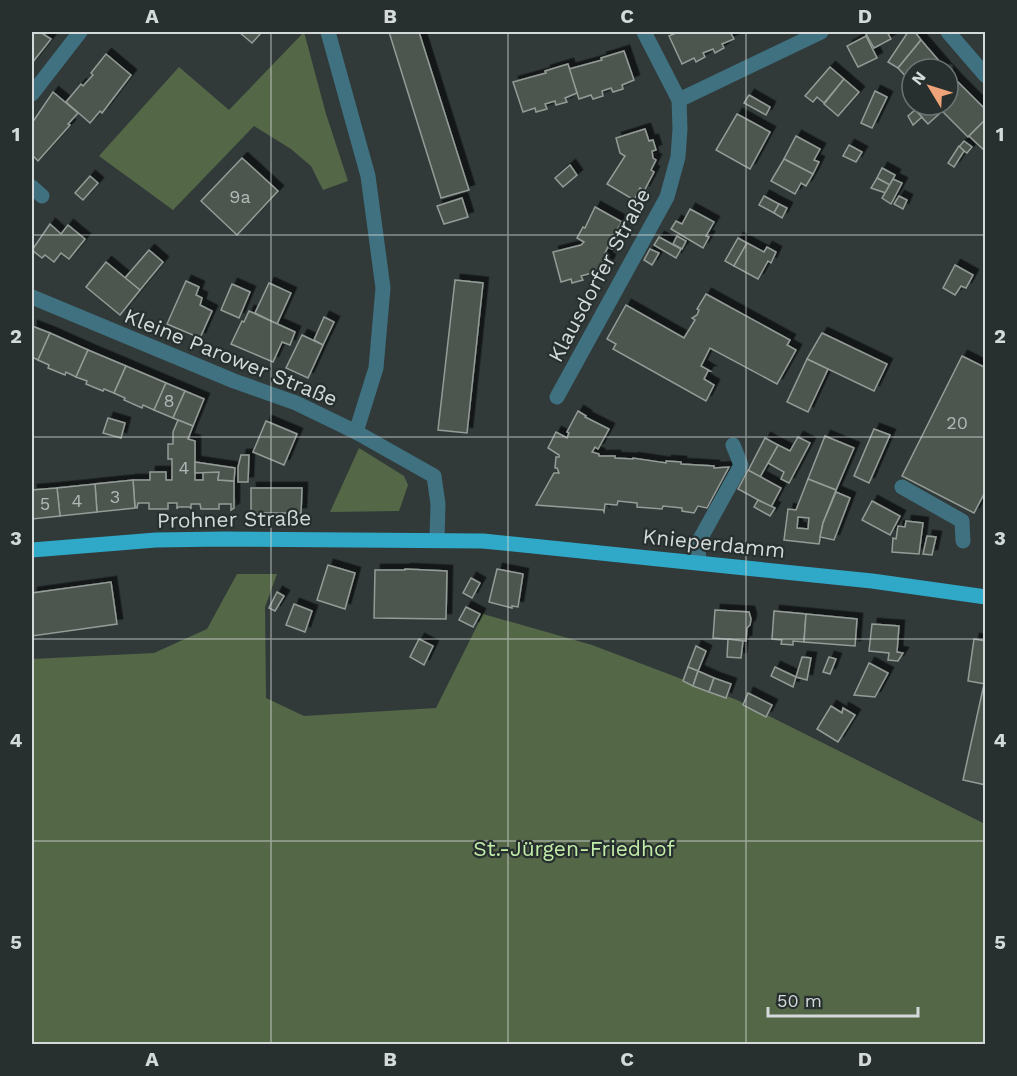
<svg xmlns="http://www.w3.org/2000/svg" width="1017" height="1076" font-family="'Work Sans',sans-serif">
<defs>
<filter id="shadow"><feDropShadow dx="5.5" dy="-5.5" stdDeviation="0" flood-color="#0009"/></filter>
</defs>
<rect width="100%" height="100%" fill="#313a39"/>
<!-- green -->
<g fill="#546848">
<path d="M304 32 326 114 348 181 323 190 311 166 291 149 254 126 173 210 99 156 179 67 229 110Z"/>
<path d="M359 448 404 476 408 485 399 511 330 512Z"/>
<path d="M237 574H277L265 607 266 698 304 716 436 708 483 614 592 645 737 700 985 824V1044H32V659L154 653 207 629Z"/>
</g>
<!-- building -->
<g fill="#4d5450" stroke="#949c97" stroke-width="1.5" fill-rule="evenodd" filter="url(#shadow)">
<path d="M32 32H40L51 39 32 63Z"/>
<path d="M239 32H262L252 43Z"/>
<path d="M389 32H419L469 190 441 198Z"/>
<path d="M678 32H730L734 39 722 44 724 48 715 53 713 49 703 53 705 57 696 62 694 58 682 64 669 36Z"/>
<path d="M872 32H887L891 39 874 48 866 34Z"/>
<path d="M908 32H915L921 40 898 68 888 62Z"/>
<path d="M866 36 877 58 858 67 847 46Z"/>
<path d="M921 40 946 69H912V83L898 68Z"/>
<path d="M624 51 634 80 622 85 623 89 613 92 611 88 602 91 603 96 593 99 591 95 579 99 569 69 602 60 601 58Z"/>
<path d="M106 54 131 75 102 113 100 111 90 123 66 102 81 84 83 86 93 75 91 73Z"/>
<path d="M568 64 577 93 565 98 567 102 556 105 555 101 545 104 547 109 536 112 535 108 523 112 513 82 546 73 545 71Z"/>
<path d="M830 67 844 79 824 103 817 97 813 102 805 96Z"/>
<path d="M948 71 957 81 948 97Z"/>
<path d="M844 79 859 92 838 116 824 104Z"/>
<path d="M957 81 986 110V119L968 137 941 110 944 105H948V97Z"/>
<path d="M875 91 887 97 872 128 861 123Z"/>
<path d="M53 92 78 113 68 124 70 125 38 161 32 155V123Z"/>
<path d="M749 95 770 107 766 115 744 103Z"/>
<path d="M921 105H931L939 114 928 124 915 110Z"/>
<path d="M915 110 922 117 913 125 908 116Z"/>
<path d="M737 114 770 132 750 169 716 150Z"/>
<path d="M986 119V152L969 136Z"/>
<path d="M645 129 649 141 653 140 656 150 652 151 653 158 656 160 651 170 654 172 644 191 640 188 634 200 607 184 625 156 620 153 616 138Z"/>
<path d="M796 136 820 149 814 160 819 162 813 174 784 159Z"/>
<path d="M964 141 972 147 967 153 959 147Z"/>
<path d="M849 145 862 152 856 162 843 156Z"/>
<path d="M959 146 964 151 954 167 948 163Z"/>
<path d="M242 158 278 191 237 235 201 201Z"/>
<path d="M784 159 813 174 806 186 801 183 795 194 771 181Z"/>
<path d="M570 165 577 175 563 187 555 178Z"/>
<path d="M882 168 895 175 890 185 877 178Z"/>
<path d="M90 176 98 183 83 200 75 193Z"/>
<path d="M877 178 890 185 886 193 871 188Z"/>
<path d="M893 179 902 183 891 204 882 198Z"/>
<path d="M764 196 779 204 774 213 759 205Z"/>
<path d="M899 196 907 200 903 209 894 204Z"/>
<path d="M462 198 468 217 444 224 437 206Z"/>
<path d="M779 204 787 208 782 218 774 213Z"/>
<path d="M595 207 622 222 618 228 622 231 612 249 608 247 605 253 608 254 606 258 610 260 605 270 601 267 599 271 581 276 583 280 572 283 571 279 561 282 553 252 581 245 584 242 577 238 583 227 585 228Z"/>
<path d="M690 209 714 222 706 236 709 237 703 248 671 229 676 221 682 224Z"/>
<path d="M50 224 61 234 68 225 85 239 69 259 61 253 54 262 45 255 42 258 32 250Z"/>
<path d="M677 236 686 241 682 249 673 244Z"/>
<path d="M659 237 681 249 676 258 654 245Z"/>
<path d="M738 238 747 243 734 266 725 261Z"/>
<path d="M747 243 764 252 767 247 776 252 771 263 768 261 758 279 734 266Z"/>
<path d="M650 249 659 253 652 265 644 260Z"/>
<path d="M149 250 163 262 140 290 125 278Z"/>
<path d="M106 262 140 290 120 315 86 287Z"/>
<path d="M955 265 973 275 966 288 961 286 955 295 943 288Z"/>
<path d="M455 280 483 283 467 433 438 430Z"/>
<path d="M186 281 199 287 196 295 202 298 200 305 212 311 200 338 167 324Z"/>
<path d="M269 283 291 293 277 324 255 313Z"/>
<path d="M232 284 250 292 239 318 221 310Z"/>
<path d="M706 294 790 340 787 345 796 350 777 384 710 348 701 366 710 371H708L704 379 714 385 706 401 613 349 616 344 607 339 626 305 684 338 695 320 692 318 697 315 699 310 697 309Z"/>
<path d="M249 311 295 332 290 345 282 342 273 362 231 344 242 321 244 322Z"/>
<path d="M324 317 334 322 323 345 314 340Z"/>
<path d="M32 326 50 333 38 360 32 357Z"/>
<path d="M50 333 88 350 76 377 66 372 65 375 48 368 49 365 38 360Z"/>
<path d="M822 333 887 364 874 391 807 359Z"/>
<path d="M302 335 323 345 308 378 286 368Z"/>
<path d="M88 350 126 366 114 393 104 389 103 391 86 384 87 381 76 377Z"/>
<path d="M962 356 986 368V490L974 513 902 476Z"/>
<path d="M807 359 828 369 808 412 787 402Z"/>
<path d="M126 366 166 383 154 410 143 405 142 408 124 400 125 398 114 393Z"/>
<path d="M166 383 185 391 173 418 154 410Z"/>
<path d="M185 391 204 399 193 426 173 418Z"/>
<path d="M578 411 586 416 585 417 609 429 598 449 595 447 592 452 599 454V456H615V458L633 459V458L666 463V461L681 462V464L714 466V468L729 467 707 508 698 506 694 513 682 511V508L663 506 662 509 637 507V503L618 501 617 505 605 504 604 512 603 510 536 505 554 473H559L557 468H555L556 457H559V455L548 448 556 432 567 438 569 433 567 432Z"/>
<path d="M108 418 125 423 121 438 103 433Z"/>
<path d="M178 420 193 426 188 439 195 441V480H203V472H219L218 480 234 481V508L231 510V504H219V509H201L200 504H191V509L190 507H178L177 509V503H168V509H149V503H138L137 508 135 507 133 480H150V472H166V480H172V459H168V444H173V432Z"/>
<path d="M266 421 297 434 284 465 253 452Z"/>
<path d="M874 429 890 435 869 483 854 476Z"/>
<path d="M825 436 854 448 836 490 808 479Z"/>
<path d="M798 437 810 443 789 483 781 479 784 472 768 463 778 445 790 451Z"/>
<path d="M765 438 778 445 760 477 748 471Z"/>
<path d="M241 455H249L248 482H238V467Z"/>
<path d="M195 462 235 468 234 481 218 480 219 472 195 473Z"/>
<path d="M748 470 781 488 771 507 738 489Z"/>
<path d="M808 479 836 490 823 523 819 544 784 540 788 509 796 510ZM798 517 809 518 808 529 797 528Z"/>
<path d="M133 480 135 508 97 512 95 484Z"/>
<path d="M95 484 97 512 60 516 57 488Z"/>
<path d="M57 488 60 516 32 519V490Z"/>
<path d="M251 488H302L301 513H251Z"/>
<path d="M836 492 850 498 834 540 820 537 823 523Z"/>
<path d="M758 500 775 508 770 516 754 507Z"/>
<path d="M872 501 900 516 890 535 862 520Z"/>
<path d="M906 521 923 523 919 554 892 552 893 538 896 539 898 526 905 527Z"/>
<path d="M927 536 936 537 932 555 923 554Z"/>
<path d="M328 565 355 573 345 609 317 600Z"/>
<path d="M405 569 447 571 446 619 374 618 375 570H405Z"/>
<path d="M497 569 523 574 518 607 512 606V608L489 602Z"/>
<path d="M471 578 480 583 472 598 463 593Z"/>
<path d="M111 582 117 624 32 636V593Z"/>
<path d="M277 592 284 596 275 611 269 608Z"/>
<path d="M294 604 312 611 305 632 286 625Z"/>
<path d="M466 607 480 614 473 627 459 620Z"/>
<path d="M715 610 749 612 751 619 750 625 747 628 746 641 713 638Z"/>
<path d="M774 611 806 614 804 642 793 641V645L781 644 782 640 772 639Z"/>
<path d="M806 614 857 619 855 646 804 642Z"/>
<path d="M872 624 899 626 897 652 903 653 898 661 888 660 889 653 869 651Z"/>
<path d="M419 639 433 646 424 665 410 657Z"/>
<path d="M728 639 743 641 741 658 727 657Z"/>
<path d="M974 639 986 641V684L968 681Z"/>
<path d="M696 646 706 651 698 671 688 667Z"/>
<path d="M802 657 811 658 807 680 796 677Z"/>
<path d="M829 657 836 659 830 674 823 672Z"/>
<path d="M869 663 888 673 875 697 854 695Z"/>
<path d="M688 667 698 671 693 686 683 681Z"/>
<path d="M775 667 796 677 793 687 771 676Z"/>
<path d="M698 671 714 678 709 692 693 686Z"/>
<path d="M714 678 731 684 726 698 709 692Z"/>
<path d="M984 684H986V785L963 780Z"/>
<path d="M748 693 772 705 766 717 743 705Z"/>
<path d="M831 706 842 713 843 708 855 715 838 742 817 729Z"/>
</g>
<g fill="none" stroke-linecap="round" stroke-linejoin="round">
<!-- minor -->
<g stroke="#3f7180" stroke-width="15">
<path d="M328 32 368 176 383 288 376 368 356 432"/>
<path d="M948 32 986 76"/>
<path d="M32 94 80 32"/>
<path d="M679 100 821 32"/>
<path d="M32 187 42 196"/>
<path d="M32 297 234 381 296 403 356 432 434 476 438 504 437 539"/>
<path d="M557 397 667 197 678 157 680 129 679 100 644 32"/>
<path d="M902 487 962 521 963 541"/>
<path d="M698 562 699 541 741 465 733 445"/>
</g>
<!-- major -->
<path stroke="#30a8c7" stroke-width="15" d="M32 550 156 540 224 539 483 541 872 581 986 597"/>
</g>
<!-- grid -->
<path fill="none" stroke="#d4d9d9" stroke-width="1.5" stroke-opacity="0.55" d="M271 32V1044M508 32V1044M746 32V1044M32 235H986M32 437H986M32 639H986M32 841H986"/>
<g text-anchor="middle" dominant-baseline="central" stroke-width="4.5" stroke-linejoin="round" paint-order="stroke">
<!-- number labels -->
<g font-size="18" fill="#b2b8b7">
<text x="240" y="196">9a</text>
<text x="169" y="400">8</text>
<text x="957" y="422">20</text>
<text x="184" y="467">4</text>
<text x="115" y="496">3</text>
<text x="77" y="500">4</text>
<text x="45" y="503">5</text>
</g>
<!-- street labels -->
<g font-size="21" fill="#d4d9d9" stroke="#272f2f">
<text transform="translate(599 275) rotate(-62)">Klausdorfer Straße</text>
<text transform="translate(231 357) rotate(22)">Kleine Parower Straße</text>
<text transform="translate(234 519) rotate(-1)">Prohner Straße</text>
<text transform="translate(714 543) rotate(6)">Knieperdamm</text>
</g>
<!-- park labels -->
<g font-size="21" fill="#c2eda9" stroke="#272f2f">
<text x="574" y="848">St.-Jürgen-Friedhof</text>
</g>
</g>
<!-- border -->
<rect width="1017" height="1076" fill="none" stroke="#272f2f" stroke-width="66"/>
<!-- north arrow -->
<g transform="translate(930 87) rotate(308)"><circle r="28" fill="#272f2f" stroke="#6c7373" stroke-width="1.5"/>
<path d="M0-4.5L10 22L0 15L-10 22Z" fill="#efa378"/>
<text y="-9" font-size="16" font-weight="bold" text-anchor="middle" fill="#d4d9d9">N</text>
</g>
<!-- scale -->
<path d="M768 1007v9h150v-9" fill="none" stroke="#d4d9d9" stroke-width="3"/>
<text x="777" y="1007" font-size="18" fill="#d4d9d9" stroke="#272f2f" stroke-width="4.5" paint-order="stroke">50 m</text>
<rect x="33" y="33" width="951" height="1010" fill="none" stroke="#d4d9d9" stroke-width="2"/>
<g font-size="20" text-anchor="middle" font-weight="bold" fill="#d4d9d9">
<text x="152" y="23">A</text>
<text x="390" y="23">B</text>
<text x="627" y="23">C</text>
<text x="865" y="23">D</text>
<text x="16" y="141">1</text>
<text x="1000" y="141">1</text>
<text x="16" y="343">2</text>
<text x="1000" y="343">2</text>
<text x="16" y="545">3</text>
<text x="1000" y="545">3</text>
<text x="16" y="747">4</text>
<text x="1000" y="747">4</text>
<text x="16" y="949">5</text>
<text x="1000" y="949">5</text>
<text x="152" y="1066">A</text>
<text x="390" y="1066">B</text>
<text x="627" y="1066">C</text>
<text x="865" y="1066">D</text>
</g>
</svg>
